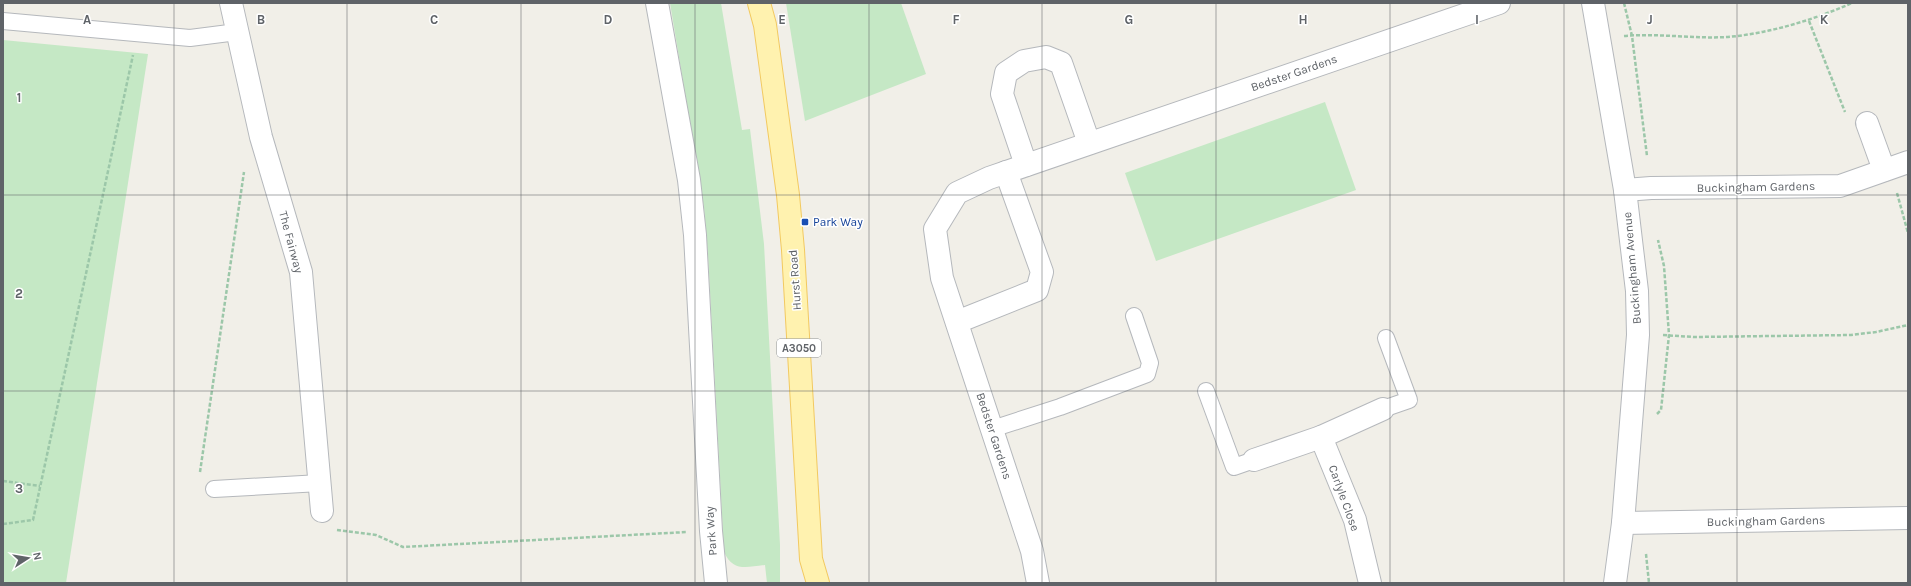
<svg xmlns="http://www.w3.org/2000/svg" width="1911" height="586" font-family="Karla,sans-serif">
<rect width="100%" height="100%" fill="#f1efe8"/>
<!-- green -->
<g fill="#c5e8c5">
<path d="M670 3H721L742 130 750 129 764 244 780 545V583H767L765 565C746 567 733 572 724 552L708 255 704 208Z"/>
<path d="M786 3H901L926 74 805 121Z"/>
<path d="M3 40 148 54 66 583H3Z"/>
<path d="M1325 102 1356 190 1156 261 1125 173Z"/>
</g>
<g fill="none" stroke-linecap="round" stroke-linejoin="round">
<!-- lane casing -->
<g stroke="#b5b8bc" stroke-width="18">
<g id="lane">
<path d="M3 21 190 38 237 32"/>
<path d="M1206 391 1234 467 1254 460"/>
<path d="M1383 409 1409 400 1386 338"/>
<path d="M992 429 1060 407 1147 374 1150 363 1134 316"/>
<path d="M214 489 320 483"/>
</g>
</g>
<!-- street casing -->
<g stroke="#b5b8bc" stroke-width="24">
<g id="street">
<path d="M231 3 261 137 301 272 322 511"/>
<path d="M657 3 689 180 695 235 711 531 716 583"/>
<path d="M1593 3 1625 190 1637 291 1638 335 1623 523 1615 583"/>
<path d="M1867 123 1884 170"/>
<path d="M1026 165 1002 94 1006 73 1024 61 1046 57 1061 63 1089 143"/>
<path d="M1625 190 1651 188 1840 186 1908 162"/>
<path d="M957 322 1037 290 1042 272 1006 172"/>
<path d="M1321 437 1355 520 1370 583"/>
<path d="M1254 460 1321 437 1383 409"/>
<path d="M1623 523 1908 518"/>
<path d="M1038 583 1032 551 942 278 935 229 957 193 989 178 1499 3"/>
</g>
</g>
<!-- primary casing -->
<g stroke="#f2c960" stroke-width="24">
<path id="primary" d="M759 3 765 25 788 195 793 250 811 559 818 583"/>
</g>
<!-- path -->
<g stroke="#9cc7a9" stroke-width="2.5" stroke-dasharray="4 2" stroke-linecap="butt">
<path d="M1624 3 1632 36 1647 156"/>
<path d="M1809 21 1845 112"/>
<path d="M1624 36C1659 33 1694 39 1728 37 1771 33 1813 20 1852 3"/>
<path d="M1897 193 1908 233"/>
<path d="M1663 335 1694 337 1851 335 1876 332 1908 325"/>
<path d="M1657 414 1661 410 1669 335 1664 266 1658 240"/>
<path d="M200 472 244 172"/>
<path d="M3 481 40 486"/>
<path d="M3 524 33 520 133 55"/>
<path d="M337 530 376 535 403 547 687 532"/>
<path d="M1646 554 1649 583"/>
</g>
<!-- lane -->
<use href="#lane" stroke="#fff" stroke-width="16"/>
<!-- street -->
<use href="#street" stroke="#fff" stroke-width="22"/>
<!-- primary -->
<use href="#primary" stroke="#fff2af" stroke-width="22"/>
</g>
<!-- grid -->
<path fill="none" stroke="#5f6368" stroke-width="1" stroke-opacity="0.55" d="M174 3V583M347 3V583M521 3V583M695 3V583M869 3V583M1042 3V583M1216 3V583M1390 3V583M1564 3V583M1737 3V583M3 195H1908M3 391H1908"/>
<!-- markers -->
<rect fill="#1a4fb4" stroke="#fff" stroke-width="1.5" x="801" y="218" width="8" height="8" rx="2"/>
<g text-anchor="middle" dominant-baseline="central" stroke-width="3" stroke-linejoin="round" paint-order="stroke">
<!-- shield labels -->
<rect fill="#fff" stroke="#8f9295" stroke-width="1" x="777" y="339" width="44" height="18" rx="3"/>
<g font-size="11" font-weight="bold" fill="#5f6368">
<text x="799" y="348">A3050</text>
</g>
<!-- street labels -->
<g font-size="12" fill="#5f6368" stroke="#fff">
<text transform="translate(1294 73) rotate(-19)">Bedster Gardens</text>
<text transform="translate(1756 187) rotate(-1)">Buckingham Gardens</text>
<text transform="translate(291 242) rotate(75)">The Fairway</text>
<text transform="translate(1632 268) rotate(-95)">Buckingham Avenue</text>
<text transform="translate(795 280) rotate(-94)">Hurst Road</text>
<text transform="translate(994 436) rotate(72)">Bedster Gardens</text>
<text transform="translate(1344 498) rotate(70)">Carlyle Close</text>
<text transform="translate(1766 521) rotate(-1)">Buckingham Gardens</text>
<text transform="translate(711 531) rotate(-94)">Park Way</text>
</g>
<!-- transit labels -->
<g font-size="12" fill="#164399" stroke="#fff" text-anchor="start">
<text x="813" y="222">Park Way</text>
</g>
</g>
<g font-size="13" text-anchor="middle" font-weight="bold" fill="#5f6368" stroke="#fff" stroke-width="3" stroke-linejoin="round" paint-order="stroke">
<text x="87" y="24">A</text>
<text x="261" y="24">B</text>
<text x="434" y="24">C</text>
<text x="608" y="24">D</text>
<text x="782" y="24">E</text>
<text x="956" y="24">F</text>
<text x="1129" y="24">G</text>
<text x="1303" y="24">H</text>
<text x="1477" y="24">I</text>
<text x="1650" y="24">J</text>
<text x="1824" y="24">K</text>
<text x="19" y="102">1</text>
<text x="19" y="298">2</text>
<text x="19" y="493">3</text>
</g>
<!-- border -->
<rect width="1911" height="586" fill="none" stroke="#5f6368" stroke-width="8"/>
<!-- north arrow -->
<g transform="translate(28 558) rotate(78)" stroke="#ffffff" stroke-width="3" paint-order="stroke">
<path d="M0-3L7 15L0 10L-7 15Z" fill="#5f6368"/>
<text y="-6" font-size="11" font-weight="bold" text-anchor="middle" fill="#5f6368">N</text>
</g>
</svg>
